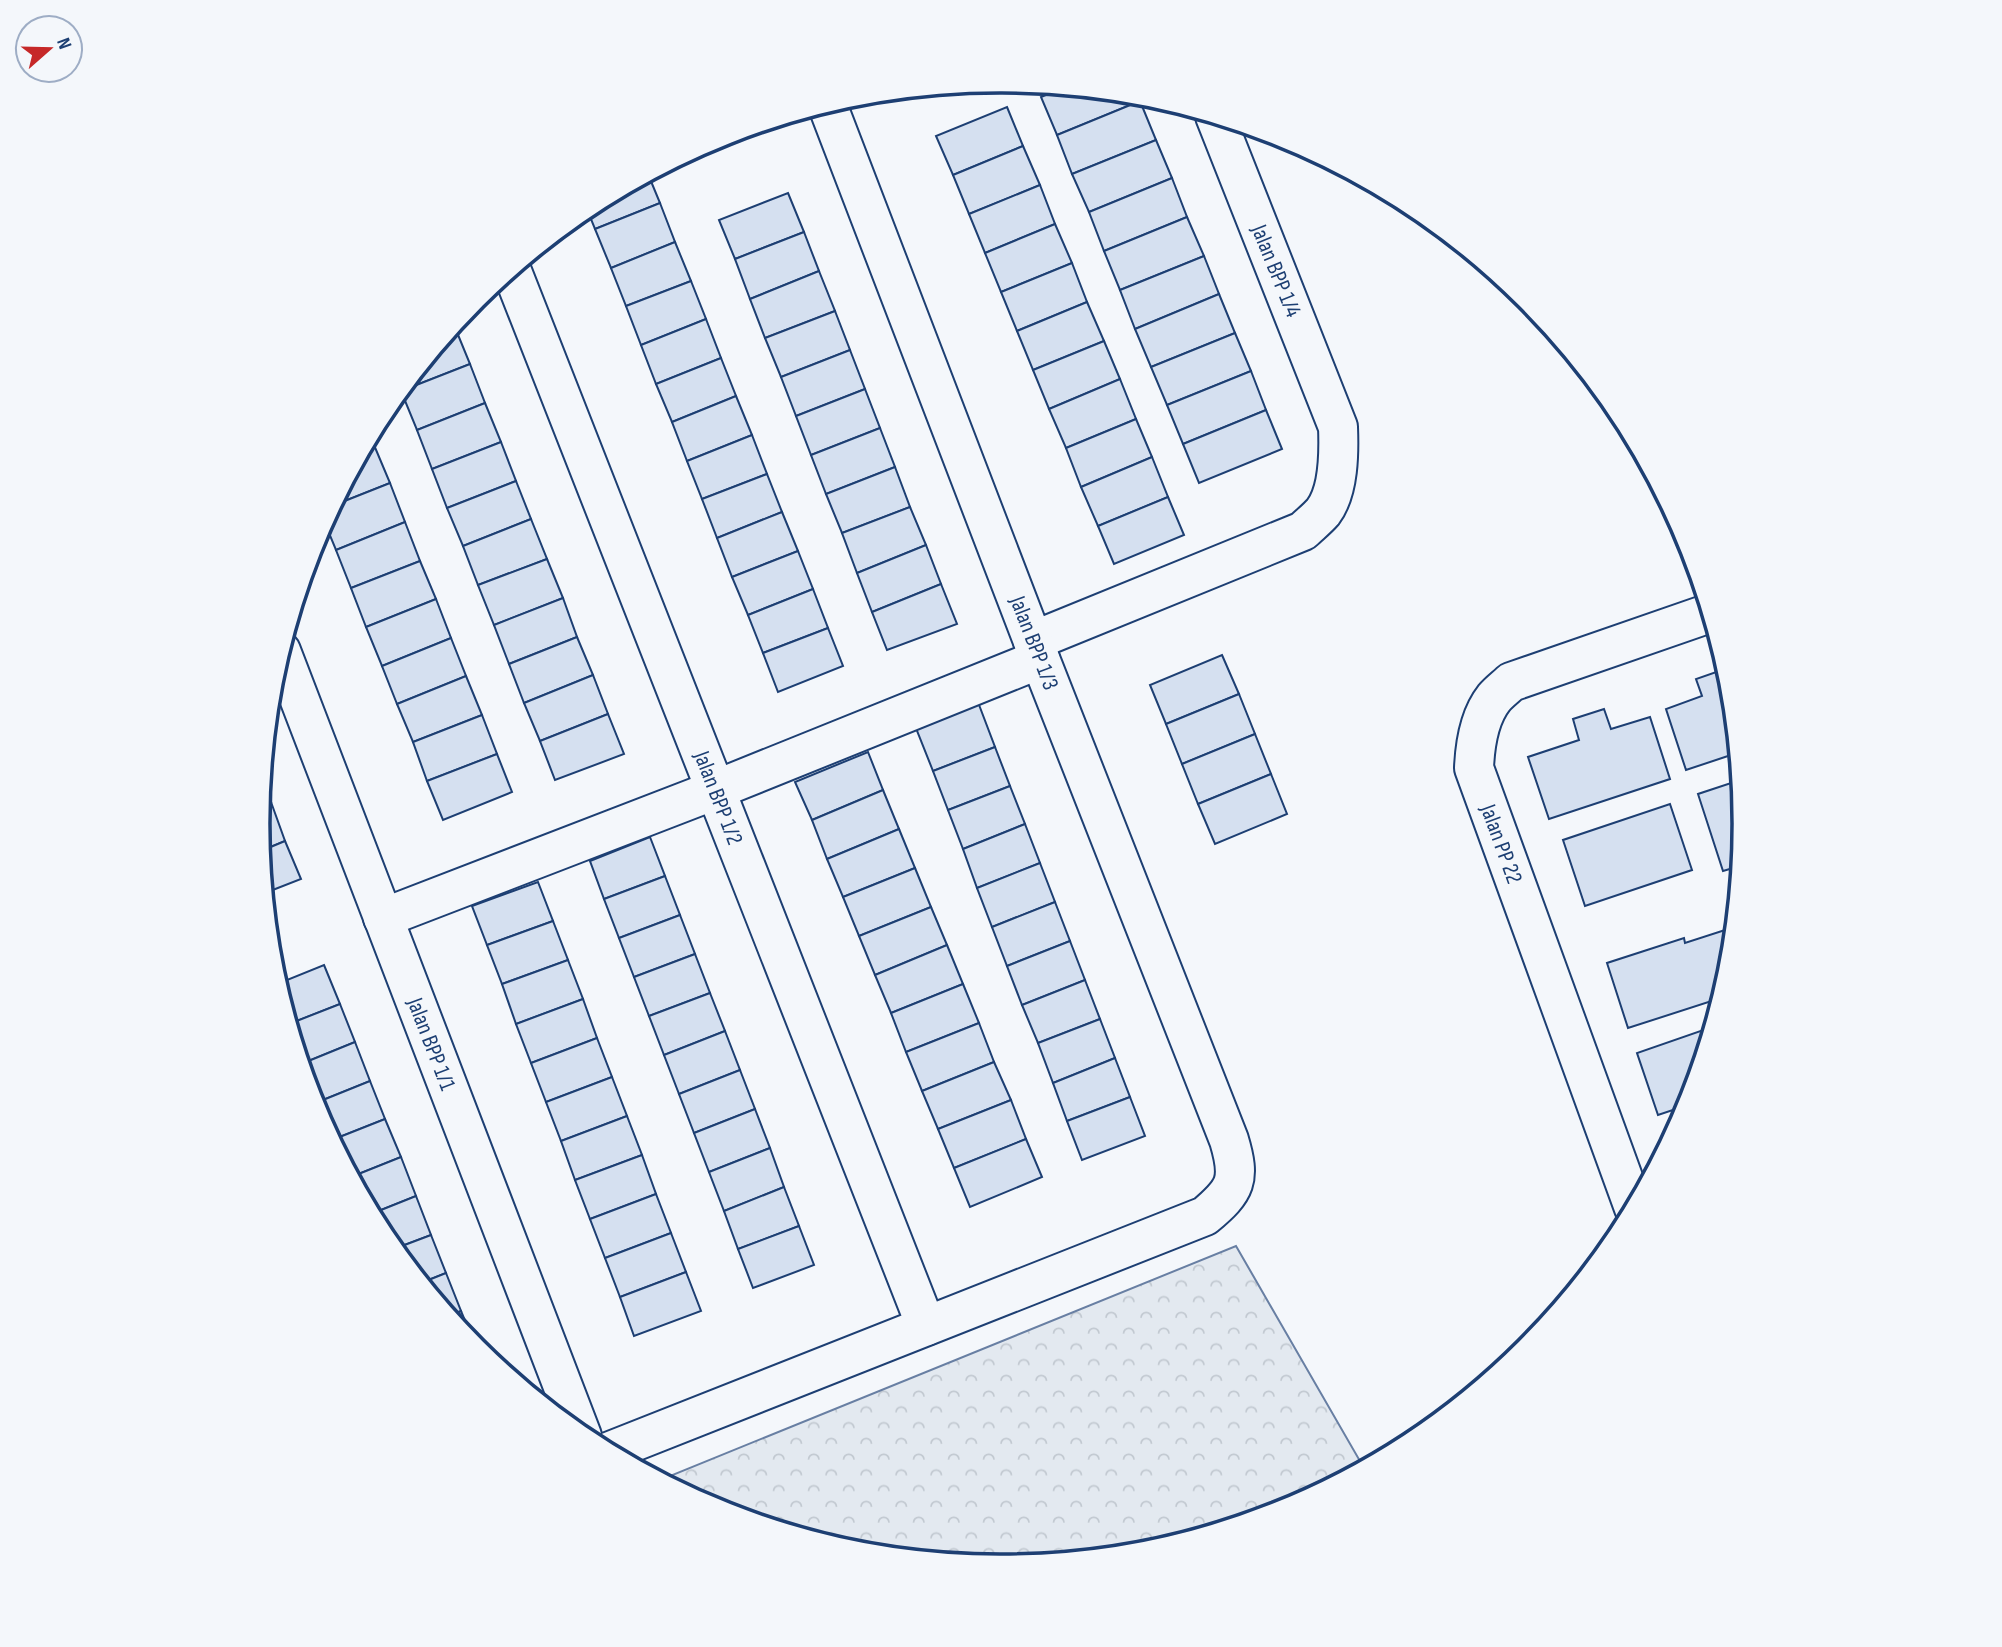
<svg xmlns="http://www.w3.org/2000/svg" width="2002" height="1647" font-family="'Sofia Sans Condensed',sans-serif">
<defs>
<pattern id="forest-crowns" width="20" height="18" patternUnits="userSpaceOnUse" patternTransform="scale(1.75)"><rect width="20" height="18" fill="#e3e9f0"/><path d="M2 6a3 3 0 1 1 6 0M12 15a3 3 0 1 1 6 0" fill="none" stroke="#c2c9d1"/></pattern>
</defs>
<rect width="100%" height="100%" fill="#f4f7fb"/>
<!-- forest -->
<path fill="url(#forest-crowns)" stroke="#687fa3" stroke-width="2" d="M1236 1246 1364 1468 1285 1510 1146 1552 1001 1566 856 1552 716 1510 660 1480Z"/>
<!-- building -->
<g fill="#d5e0f0" stroke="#1d3f73" stroke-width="2">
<path d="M1065 87 1137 94 1140 101 1057 135 1041 97Z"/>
<path d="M1140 101 1156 140 1072 174 1057 135Z"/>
<path d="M1007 107 1023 146 953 175 936 136Z"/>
<path d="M764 123 766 127 695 157 693 150 717 137Z"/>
<path d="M1156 140 1172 178 1089 212 1072 174Z"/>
<path d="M1023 146 1040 185 969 214 953 175Z"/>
<path d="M648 174 660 203 595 229 586 207Z"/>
<path d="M1172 178 1187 217 1104 251 1089 212Z"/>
<path d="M1040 185 1055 224 985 253 969 214Z"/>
<path d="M788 193 804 232 735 259 719 220Z"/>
<path d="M660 203 675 242 611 268 595 229Z"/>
<path d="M1187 217 1204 256 1120 290 1104 251Z"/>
<path d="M1055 224 1072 263 1001 292 985 253Z"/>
<path d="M804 232 819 271 750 299 735 259Z"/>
<path d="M675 242 691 281 626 306 611 268Z"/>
<path d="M1204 256 1219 294 1135 329 1120 290Z"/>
<path d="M1072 263 1087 302 1017 331 1001 292Z"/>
<path d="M819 271 835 311 765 338 750 299Z"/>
<path d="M691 281 706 319 641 345 626 306Z"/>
<path d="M1219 294 1235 333 1151 367 1135 329Z"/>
<path d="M1087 302 1104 341 1033 370 1017 331Z"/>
<path d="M835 311 850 350 781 377 765 338Z"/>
<path d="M706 319 721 358 656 384 641 345Z"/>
<path d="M454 325 470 364 401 391V389Z"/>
<path d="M1235 333 1251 371 1167 405 1151 367Z"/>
<path d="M1104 341 1120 379 1049 409 1033 370Z"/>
<path d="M850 350 865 389 796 416 781 377Z"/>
<path d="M721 358 736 396 672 422 656 384Z"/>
<path d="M470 364 485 403 417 430 401 391Z"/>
<path d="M1251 371 1266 410 1183 444 1167 405Z"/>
<path d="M1120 379 1136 419 1066 448 1049 409Z"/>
<path d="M865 389 880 428 811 455 796 416Z"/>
<path d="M736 396 752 435 687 461 672 422Z"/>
<path d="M485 403 501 442 432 469 417 430Z"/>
<path d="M1266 410 1282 449 1199 483 1183 444Z"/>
<path d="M1136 419 1152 457 1081 487 1066 448Z"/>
<path d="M880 428 895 467 826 494 811 455Z"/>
<path d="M752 435 767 474 702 499 687 461Z"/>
<path d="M501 442 516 481 447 508 432 469Z"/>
<path d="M374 445 390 483 332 506 363 449Z"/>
<path d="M1152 457 1168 497 1098 526 1081 487Z"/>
<path d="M895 467 910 507 842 533 826 494Z"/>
<path d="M767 474 782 512 717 538 702 499Z"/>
<path d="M516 481 531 519 463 546 447 508Z"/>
<path d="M390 483 405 522 336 550 324 521 332 506Z"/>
<path d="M1168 497 1184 535 1114 564 1098 526Z"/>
<path d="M910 507 926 545 857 573 842 533Z"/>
<path d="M782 512 798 551 732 577 717 538Z"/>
<path d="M531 519 547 559 478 585 463 546Z"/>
<path d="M405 522 420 561 351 588 336 550Z"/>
<path d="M926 545 941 584 872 612 857 573Z"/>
<path d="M798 551 813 589 748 615 732 577Z"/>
<path d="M547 559 563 598 494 625 478 585Z"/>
<path d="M420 561 436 599 366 627 351 588Z"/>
<path d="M941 584 957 624 887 650 872 612Z"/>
<path d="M813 589 828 628 763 653 748 615Z"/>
<path d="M563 598 577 637 509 664 494 625Z"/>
<path d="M436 599 451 638 382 666 366 627Z"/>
<path d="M828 628 843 666 778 692 763 653Z"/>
<path d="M577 637 593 675 524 703 509 664Z"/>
<path d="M451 638 466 676 397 704 382 666Z"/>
<path d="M1222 655 1239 694 1166 724 1150 685Z"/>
<path d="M1722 670 1728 687H1731L1737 753 1686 770 1666 709 1702 696 1696 679Z"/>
<path d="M593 675 608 714 540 741 524 703Z"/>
<path d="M466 676 482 715 413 742 397 704Z"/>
<path d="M973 689 995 747 933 771 910 713Z"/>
<path d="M1239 694 1255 734 1182 764 1166 724Z"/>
<path d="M1604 709 1611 729 1650 717 1670 779 1549 819 1528 757 1579 740 1573 719Z"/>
<path d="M608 714 624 754 555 780 540 741Z"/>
<path d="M482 715 497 754 427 781 413 742Z"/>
<path d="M1255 734 1271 774 1198 804 1182 764Z"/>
<path d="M995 747 1010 786 948 810 933 771Z"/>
<path d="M868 752 883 790 812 820 795 782Z"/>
<path d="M497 754 512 792 443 820 427 781Z"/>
<path d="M1271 774 1287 814 1215 844 1198 804Z"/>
<path d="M1740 780 1744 824 1740 866 1723 871 1698 794Z"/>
<path d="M262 781 271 802 260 806Z"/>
<path d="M1010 786 1025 824 963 849 948 810Z"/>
<path d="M883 790 899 829 827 859 812 820Z"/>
<path d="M271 802 285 841 261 851 258 823 260 806Z"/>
<path d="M1670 804 1692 870 1585 906 1563 840Z"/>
<path d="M1025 824 1040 863 977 888 963 849Z"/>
<path d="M899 829 915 868 843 897 827 859Z"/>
<path d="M650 837 665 876 604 899 590 861Z"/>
<path d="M285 841 301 879 265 893 261 851Z"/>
<path d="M1040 863 1055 902 992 927 977 888Z"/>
<path d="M915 868 931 907 859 936 843 897Z"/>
<path d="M665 876 680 915 619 938 604 899Z"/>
<path d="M538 882 553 921 487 945 472 906Z"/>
<path d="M1055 902 1070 941 1007 966 992 927Z"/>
<path d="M931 907 947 945 875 975 859 936Z"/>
<path d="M680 915 695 954 634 977 619 938Z"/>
<path d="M553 921 568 960 502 984 487 945Z"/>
<path d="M1725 930 1732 950 1730 969 1721 998 1628 1028 1607 963 1684 938 1685 943Z"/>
<path d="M1070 941 1085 980 1022 1005 1007 966Z"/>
<path d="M947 945 963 984 891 1013 875 975Z"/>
<path d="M695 954 710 993 649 1016 634 977Z"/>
<path d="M568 960 583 999 516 1024 502 984Z"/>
<path d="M324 965 340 1004 289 1024 277 984Z"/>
<path d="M1085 980 1100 1019 1038 1043 1022 1005Z"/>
<path d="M963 984 979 1023 906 1052 891 1013Z"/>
<path d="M710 993 725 1031 664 1055 649 1016Z"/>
<path d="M583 999 597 1038 531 1063 516 1024Z"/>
<path d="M340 1004 355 1042 301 1064 289 1024Z"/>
<path d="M1100 1019 1115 1058 1053 1083 1038 1043Z"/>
<path d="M979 1023 994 1062 922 1091 906 1052Z"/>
<path d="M1712 1027 1688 1105 1658 1115 1637 1053Z"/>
<path d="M725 1031 740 1070 679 1094 664 1055Z"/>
<path d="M597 1038 612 1077 546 1102 531 1063Z"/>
<path d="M355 1042 370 1081 313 1104 301 1064Z"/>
<path d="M1115 1058 1130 1097 1067 1121 1053 1083Z"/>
<path d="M994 1062 1011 1100 938 1129 922 1091Z"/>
<path d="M740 1070 755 1109 694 1133 679 1094Z"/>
<path d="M612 1077 627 1116 561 1141 546 1102Z"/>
<path d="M370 1081 385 1119 332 1140 313 1104Z"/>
<path d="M1130 1097 1145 1136 1082 1160 1067 1121Z"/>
<path d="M1011 1100 1026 1139 954 1168 938 1129Z"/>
<path d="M755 1109 770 1148 709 1172 694 1133Z"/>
<path d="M627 1116 642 1155 575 1180 561 1141Z"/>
<path d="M385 1119 401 1157 351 1177 332 1140Z"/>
<path d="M1026 1139 1042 1177 970 1207 954 1168Z"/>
<path d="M770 1148 784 1187 724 1211 709 1172Z"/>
<path d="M642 1155 656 1194 590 1219 575 1180Z"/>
<path d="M401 1157 416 1196 371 1214 351 1177Z"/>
<path d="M784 1187 799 1226 738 1249 724 1211Z"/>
<path d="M656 1194 671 1233 605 1258 590 1219Z"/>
<path d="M416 1196 431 1235 394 1249 383 1236 371 1214Z"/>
<path d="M799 1226 814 1265 753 1288 738 1249Z"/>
<path d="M671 1233 686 1272 620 1297 605 1258Z"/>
<path d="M431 1235 446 1273 421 1283 394 1249Z"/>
<path d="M686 1272 701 1311 634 1336 620 1297Z"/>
<path d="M446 1273 461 1311 449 1316 421 1283Z"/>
<path d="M461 1311 477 1350 449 1316Z"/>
</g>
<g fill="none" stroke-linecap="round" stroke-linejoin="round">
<!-- minor casing -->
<g stroke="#1d3f73" stroke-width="42">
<g id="minor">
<path d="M511 269 926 1326"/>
<path d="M1033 641 1303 531C1309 525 1317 519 1323 512 1339 491 1339 452 1338 427L1215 116"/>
<path d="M281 651 582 1436"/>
<path d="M383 918 715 790 1040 659"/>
<path d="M1634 1208 1474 768C1475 745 1479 717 1494 698 1499 692 1506 687 1511 682L1710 613"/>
<path d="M608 1452 1205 1216C1236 1190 1241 1180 1229 1140L1033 641 827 104"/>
</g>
</g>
<!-- minor -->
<use href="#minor" stroke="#f4f7fb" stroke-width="38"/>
</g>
<g text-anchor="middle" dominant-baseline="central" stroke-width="5" stroke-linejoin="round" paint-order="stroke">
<!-- street labels -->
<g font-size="23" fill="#1d3f73" stroke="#f4f7fb">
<text transform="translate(1276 271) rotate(68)">Jalan BPP 1/4</text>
<text transform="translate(1034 643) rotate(69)">Jalan BPP 1/3</text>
<text transform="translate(718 798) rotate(69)">Jalan BPP 1/2</text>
<text transform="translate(1501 844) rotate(70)">Jalan PP 22</text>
<text transform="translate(431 1044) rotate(69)">Jalan BPP 1/1</text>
</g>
</g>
<!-- crop -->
<path d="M0 0H2002V1647H0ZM1000 93H1002A730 730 0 0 1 1732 823V824A730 730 0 0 1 1002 1554H1000A730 730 0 0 1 270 824V823A730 730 0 0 1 1000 93Z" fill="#f4f7fb" fill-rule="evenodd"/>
<path fill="none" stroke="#1d3f73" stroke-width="3.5" d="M1000 93H1002A730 730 0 0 1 1732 823V824A730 730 0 0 1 1002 1554H1000A730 730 0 0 1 270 824V823A730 730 0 0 1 1000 93Z"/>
<!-- north arrow -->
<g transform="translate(49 49) rotate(70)"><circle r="33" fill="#f4f7fb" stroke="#9eadc5" stroke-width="2"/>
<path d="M0-5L12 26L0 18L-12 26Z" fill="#c62828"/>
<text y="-10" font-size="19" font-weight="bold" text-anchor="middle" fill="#1d3f73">N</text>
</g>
</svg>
